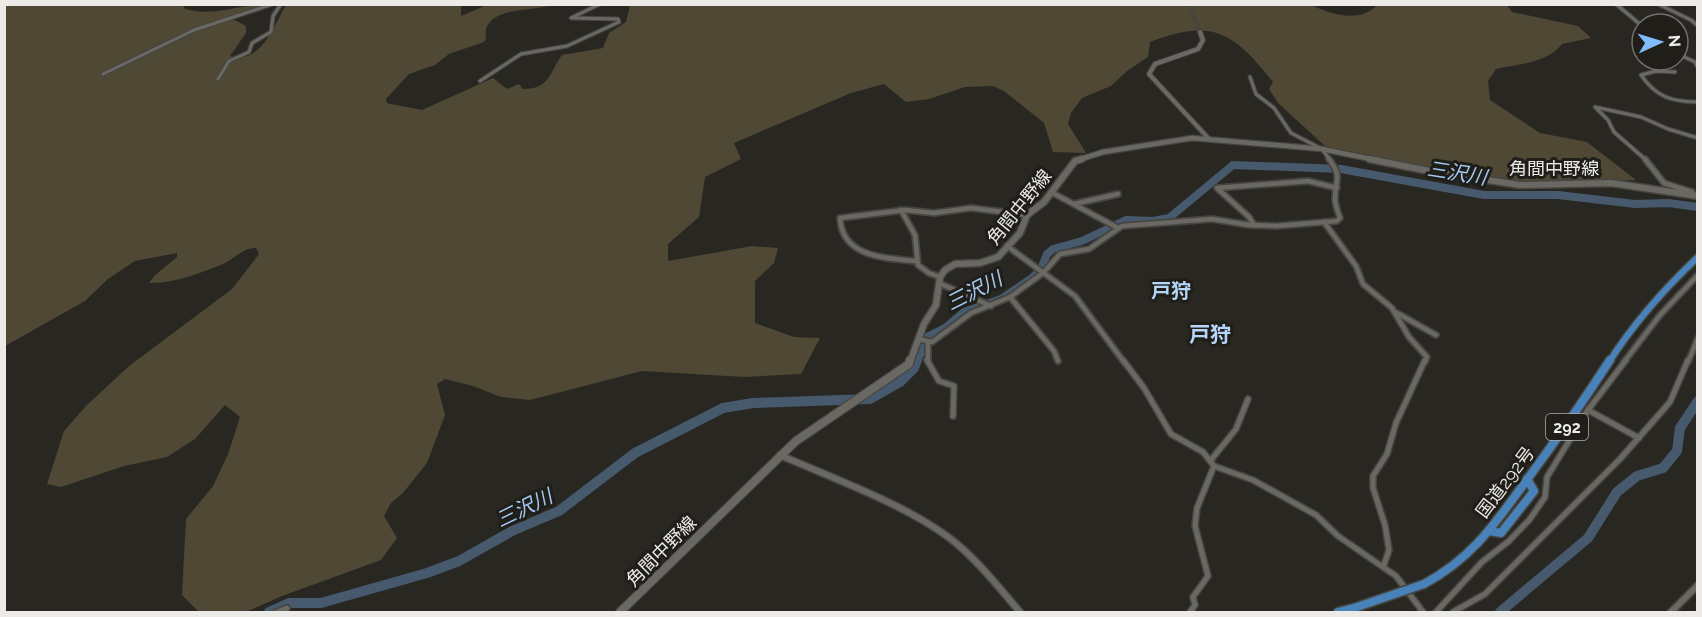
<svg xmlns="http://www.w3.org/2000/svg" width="1702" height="617" font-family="Raleway,'Noto Sans JP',sans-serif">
<rect width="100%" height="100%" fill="#292722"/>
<!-- green -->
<path fill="#4e4834" d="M182 4 185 9C215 17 235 5 264 5L231 18 246 26V33L230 56C261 66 275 23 286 5H461V16L487 5H552C531 12 481 6 486 39L484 42 449 54 435 65 409 74 386 99 387 103 391 104 422 110 493 78 507 89 519 84 523 89C550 89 549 73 562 55L603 48 609 33 626 22 630 5 1309 4C1329 14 1360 24 1377 5H1507L1512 12 1578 26 1591 38 1562 44C1548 63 1518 64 1496 69L1488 81 1490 100 1540 133 1587 142 1636 180 1541 183 1453 172 1382 160 1325 146 1279 104 1269 89 1273 82C1233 32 1213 18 1150 42L1148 57 1127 71 1111 86 1082 98 1071 113 1068 124 1086 153 1053 152 1044 123 1004 91 993 86 965 87 929 99 906 102 884 84 851 93 734 143 741 159 705 177 699 217 668 244V261L752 246 778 248 774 263 755 281V323L794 337 820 338 801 374 745 377 642 371 530 400 501 397 473 386 445 379 437 384 445 415 427 463 403 493 391 503 384 516 397 538 381 560 282 596 246 612H199L182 595 186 519 213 486 228 454 240 417 225 405 195 439 167 457 124 466 61 487 47 484 64 431 86 406 129 366 232 289 259 254 256 248C244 247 233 260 223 264 201 273 173 284 149 283L154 276 177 257V253L135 261 108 279 85 301 5 346 4 5Z"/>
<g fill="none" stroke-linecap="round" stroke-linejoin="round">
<!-- river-far1 -->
<path stroke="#46596d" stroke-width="8" d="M917 362 927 337 945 328 964 312 1001 299 1032 278 1041 269 1047 254 1053 249 1082 241 1126 220 1153 221 1169 218 1233 165 1341 169 1484 195H1558L1635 204 1668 203 1698 207"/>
<!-- river -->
<g stroke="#46596d" stroke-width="10">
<path d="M269 612 289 603H321L427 573 459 561 512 531 559 511 635 453 723 408 753 403 870 399 900 382 914 368 917 360"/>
<path d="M1500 612 1588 538 1617 492 1637 476 1663 468 1677 451 1680 428 1698 401"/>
</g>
<!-- tertiary-tunnel -->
<path stroke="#464440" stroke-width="4" stroke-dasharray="4 2" stroke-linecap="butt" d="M1188 4 1200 32"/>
<!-- minor-far2 casing -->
<g stroke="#464540" stroke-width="5">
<g id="minor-far2">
<path d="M1616 4 1642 26"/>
<path d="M1658 4 1691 20 1698 26"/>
<path d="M1678 54 1695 62 1698 68"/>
<path d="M1675 72 1656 71 1641 75C1656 97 1672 102 1698 102"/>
<path d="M103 74 194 30 273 4"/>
<path d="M1250 77 1256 94 1274 108 1291 133 1322 149 1330 160"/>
<path d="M218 79 229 61 249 52 252 43 271 32 273 16 281 4"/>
<path d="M480 81 521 54 567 46 619 22 618 19 571 18 600 4"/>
<path d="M1646 160 1614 132 1608 120 1595 107 1641 117 1668 129 1698 138"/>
</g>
</g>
<!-- minor-far1 casing -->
<g stroke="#464540" stroke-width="8">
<g id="minor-far1">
<path d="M1645 159 1664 183 1692 192"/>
<path d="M1051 192 1118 228"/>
<path d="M1074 204 1118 194"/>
<path d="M901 210 915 235 918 265 929 273 940 277"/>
<path d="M1324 222 1356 266 1363 284 1392 308 1409 337 1427 357 1425 362"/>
<path d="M1254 225 1249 217 1217 188 1308 181 1337 188"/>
<path d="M1007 246 1075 296 1124 362"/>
<path d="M915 261C884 258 842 257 840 218L905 210 934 213 971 208 1027 215"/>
<path d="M939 283 991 306"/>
<path d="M1010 297 1054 351 1058 361"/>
<path d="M1397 313 1436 335"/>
<path d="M918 339 932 342 971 313 1010 297 1043 273 1060 254 1089 249 1122 226 1212 219 1249 225 1276 226 1337 221 1340 218C1338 212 1335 205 1335 199 1335 178 1343 178 1329 159"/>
<path d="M928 362V342"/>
<path d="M1624 362 1660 315 1698 275"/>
<path d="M1688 362 1698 338"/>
</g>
</g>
<!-- minor casing -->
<g stroke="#464540" stroke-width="8">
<g id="minor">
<path d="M927 360 939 381 954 386 953 416"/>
<path d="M1123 360 1144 388 1171 434 1203 452 1214 466 1253 480 1316 515 1338 536 1396 576 1423 612"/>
<path d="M1588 410 1639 438"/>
<path d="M1211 460 1236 429 1248 399"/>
<path d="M1384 565 1389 550 1385 525 1373 488V476L1387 454 1396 423 1425 360"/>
<path d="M277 612 287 608"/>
<path d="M1190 612 1195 605 1193 597 1208 576 1195 526 1197 508 1214 466"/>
<path d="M1436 612 1482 562 1509 541 1530 519 1545 497 1547 477 1588 410 1626 360"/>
<path d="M1453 612 1485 594 1620 459 1670 402 1688 360"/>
</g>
</g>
<!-- tertiary-far1 casing -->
<g stroke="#464540" stroke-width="6">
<path id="tertiary-far1" d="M1200 32 1203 40 1198 49 1155 64 1149 74 1209 139"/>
</g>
<!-- tertiary casing -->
<g stroke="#464540" stroke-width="9">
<g id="tertiary">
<path d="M780 455C834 479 913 507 957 544 981 564 1000 589 1020 612"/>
<path d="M1671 612 1698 585"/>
</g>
</g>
<!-- secondary-far2 casing -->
<g stroke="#464540" stroke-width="7">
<path id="secondary-far2" d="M1078 160 1103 152 1192 138 1322 149 1376 160"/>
</g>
<!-- secondary-far1 casing -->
<g stroke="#464540" stroke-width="9">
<g id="secondary-far1">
<path d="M1369 159 1429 171 1520 185 1611 183 1698 196"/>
<path d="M910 362 924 324 936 305 940 277 945 270 955 264 980 263 998 257 1020 233 1027 215 1044 202 1075 161 1082 159"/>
</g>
</g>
<!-- secondary casing -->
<g stroke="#464540" stroke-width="10">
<path id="secondary" d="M620 612 796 441 909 364 910 360"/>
</g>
<!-- trunk-far1 casing -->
<g stroke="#464540" stroke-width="9">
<path id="trunk-far1" d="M1609 362C1634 323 1664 289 1698 257"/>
</g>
<!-- trunk casing -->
<g stroke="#464540" stroke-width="11">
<g id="trunk">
<path d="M1489 531 1501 533 1534 491 1527 479"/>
<path d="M1424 584C1474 557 1496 522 1529 477 1557 439 1584 400 1610 360"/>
<path d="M1338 612 1357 607"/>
</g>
</g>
<!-- minor-far2 -->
<use href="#minor-far2" stroke="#6a6862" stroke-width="3"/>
<!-- minor-far1 -->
<use href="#minor-far1" stroke="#6a6862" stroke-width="4.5"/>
<!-- minor -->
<use href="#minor" stroke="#6a6862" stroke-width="5"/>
<!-- tertiary-far1 -->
<use href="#tertiary-far1" stroke="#6a6862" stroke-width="4"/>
<!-- tertiary -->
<use href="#tertiary" stroke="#6a6862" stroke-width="6"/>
<!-- secondary-far2 -->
<use href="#secondary-far2" stroke="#6a6862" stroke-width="4.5"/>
<!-- secondary-far1 -->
<use href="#secondary-far1" stroke="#6a6862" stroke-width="6"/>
<!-- secondary -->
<use href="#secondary" stroke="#6a6862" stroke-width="8"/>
<!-- trunk-far1 -->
<use href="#trunk-far1" stroke="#4882b8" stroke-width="6"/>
<!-- trunk -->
<use href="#trunk" stroke="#4882b8" stroke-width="8"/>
<!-- trunk-bridge casing -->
<g stroke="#464540" stroke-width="11" stroke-linecap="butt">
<path id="trunk-bridge" d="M1357 607 1424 584"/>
</g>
<!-- trunk-bridge -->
<use href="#trunk-bridge" stroke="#4882b8" stroke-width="8"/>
</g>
<g text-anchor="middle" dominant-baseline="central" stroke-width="6" stroke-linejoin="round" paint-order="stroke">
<!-- shield labels -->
<rect fill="#201e19" stroke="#afaeaa" stroke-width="1.5" x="1546" y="414" width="42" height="26" rx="4.5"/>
<g font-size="16" font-weight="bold" fill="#ecebe8">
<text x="1567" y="427">292</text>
</g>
<!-- street labels -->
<g font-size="18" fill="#ecebe8" stroke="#201e19">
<text x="1554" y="168">角間中野線</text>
<text transform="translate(1019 207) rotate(-51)">角間中野線</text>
<text transform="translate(1505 482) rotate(-53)">国道292号</text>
<text transform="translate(661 551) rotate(-45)">角間中野線</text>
</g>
<!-- water labels -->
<g font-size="20" font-style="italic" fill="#a2c9f1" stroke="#201e19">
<text transform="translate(1457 173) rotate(9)">三沢川</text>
<text transform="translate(974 291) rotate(-27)">三沢川</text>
<text transform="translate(524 508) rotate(-26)">三沢川</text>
</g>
<!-- neighbourhood labels -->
<g font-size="20" font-weight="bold" fill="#b5d6f9" stroke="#201e19">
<text x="1171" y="291">戸狩</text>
</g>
<!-- quarter labels -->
<g font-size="21" font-weight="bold" fill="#b5d6f9" stroke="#201e19">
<text x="1210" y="334">戸狩</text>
</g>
</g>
<!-- border -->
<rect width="1702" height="617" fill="none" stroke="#ecebe8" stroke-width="12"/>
<!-- north arrow -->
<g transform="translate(1660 42) rotate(86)"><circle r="28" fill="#201e19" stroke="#72706c" stroke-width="1.5"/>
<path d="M0-4.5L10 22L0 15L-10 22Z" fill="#81bcfa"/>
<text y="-9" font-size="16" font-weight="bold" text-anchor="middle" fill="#ecebe8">N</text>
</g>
</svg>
